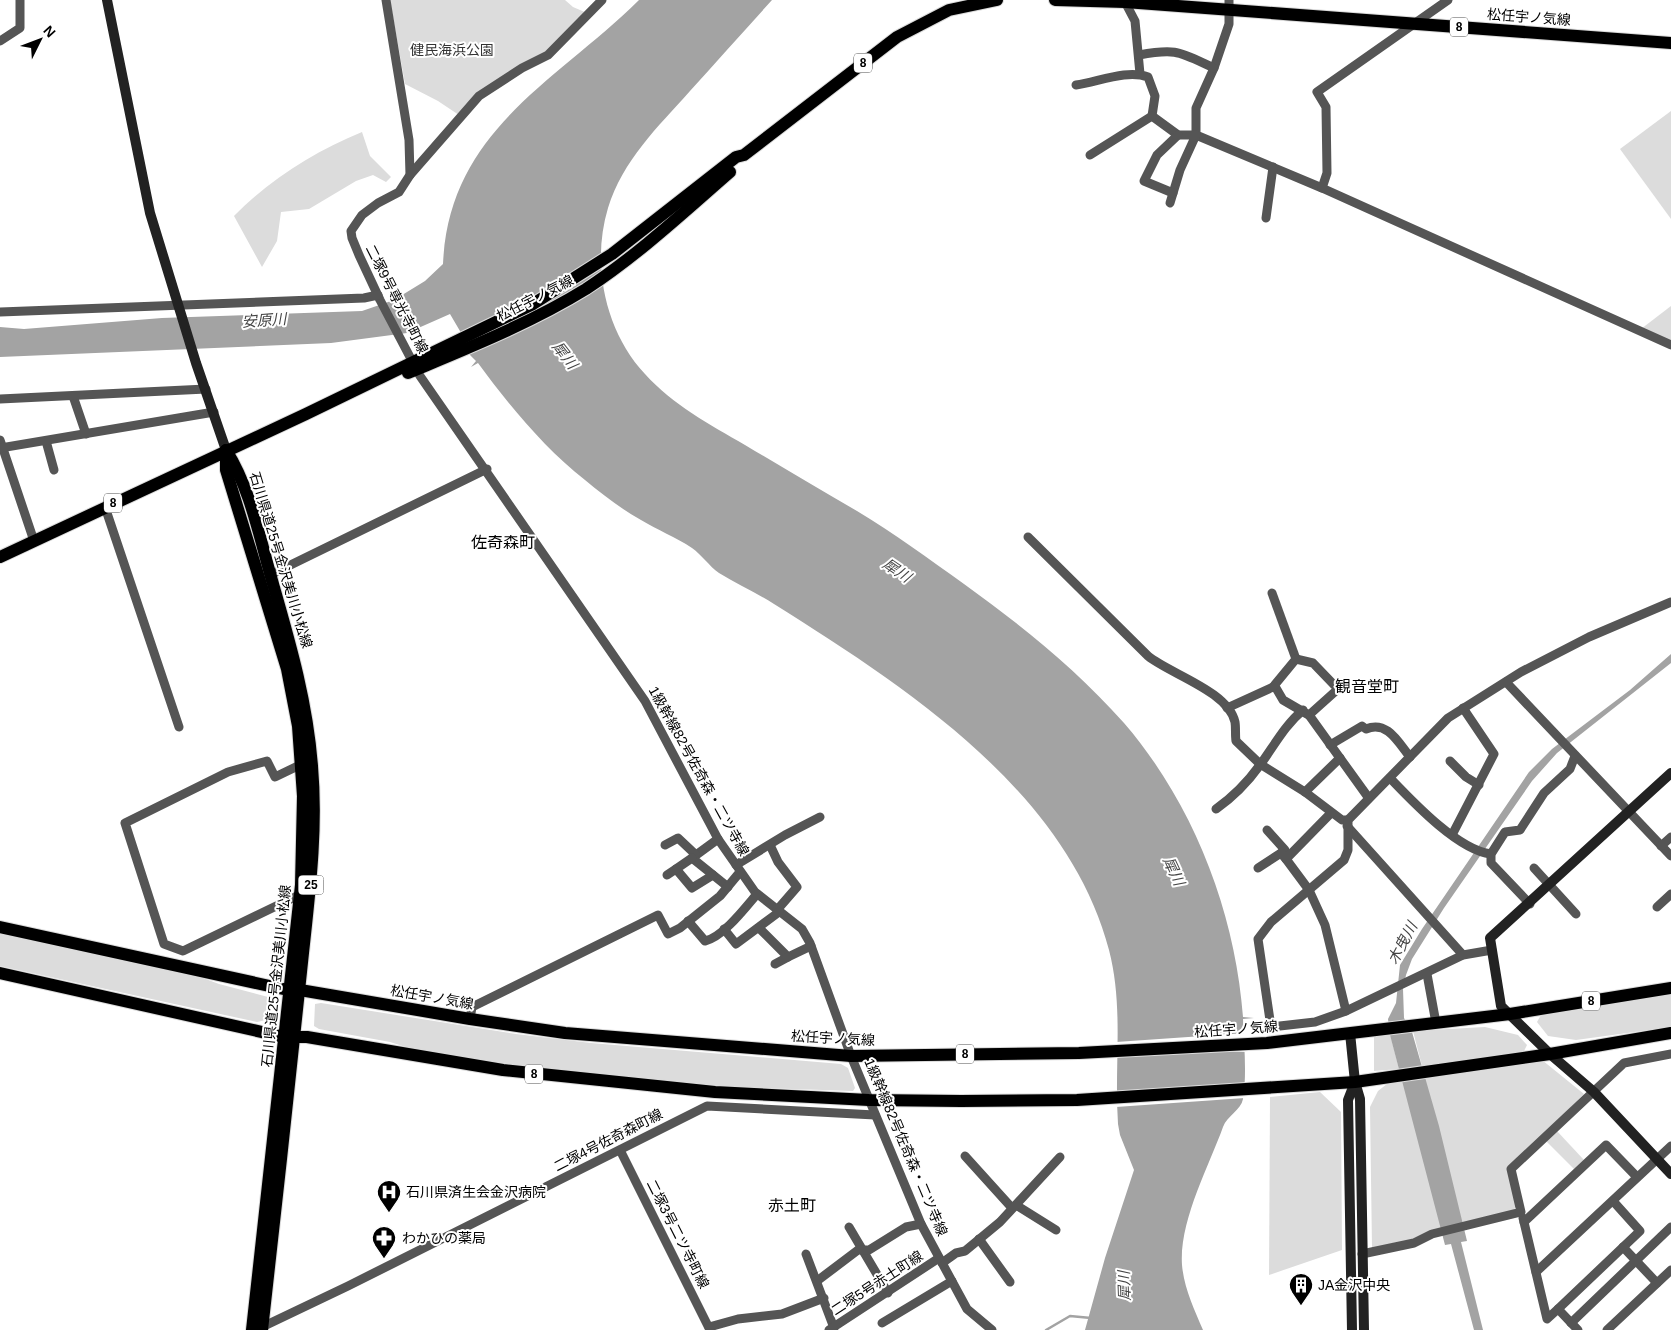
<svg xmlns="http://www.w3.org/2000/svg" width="1671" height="1330" font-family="Helvetica,'Noto Sans JP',sans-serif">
<rect width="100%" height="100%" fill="#fff"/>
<!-- green -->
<g fill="#dcdcdc">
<path d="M390 0H565L573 7 587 13 552 49 459 115 438 101 405 84Z"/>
<path d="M1671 111V219L1620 149Z"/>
<path d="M362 132 370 156 391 177 386 182 373 175 356 181 309 209 281 212 277 241 262 267 234 216C269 180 315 151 362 132Z"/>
<path d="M1671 306V342L1641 329Z"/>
<path d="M0 931 187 972 219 984 268 997 266 1020 257 1022 0 966Z"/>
<path d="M1671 994V1027L1576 1040 1548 1036 1537 1022 1541 1015Z"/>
<path d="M321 1003 516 1034 591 1043 841 1064 848 1068 855 1088 853 1091 705 1086 514 1066 425 1053 390 1042 319 1029 314 1026 315 1004Z"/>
<path d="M1485 1027 1518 1035 1527 1045 1524 1051 1422 1066 1413 1031Z"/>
<path d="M1390 1034 1399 1069 1374 1071V1036Z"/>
<path d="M1542 1060 1584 1094 1508 1169 1516 1206 1514 1210 1412 1240 1372 1248 1370 1107 1378 1091 1392 1080Z"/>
<path d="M1320 1092 1341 1112 1342 1250 1269 1275 1270 1097Z"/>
<path d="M1556 1130 1584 1160 1574 1169 1545 1140Z"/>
</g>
<!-- water -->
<g fill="#a3a3a3">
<path d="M639 0H772C745 30 717 61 690 91 657 128 623 160 608 208 591 264 605 331 645 374 673 405 709 424 745 445 782 467 819 489 857 511 894 533 929 559 964 584 1021 625 1077 670 1124 723 1193 803 1235 911 1243 1017L1254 1018 1243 1019C1244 1045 1247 1074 1243 1099 1241 1110 1227 1116 1223 1127 1209 1166 1179 1221 1182 1265 1184 1288 1194 1309 1203 1330H1085L1105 1258 1134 1170 1120 1135 1118 1124C1114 1065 1124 1008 1109 950 1067 791 906 687 774 604 757 593 737 584 719 573 709 566 702 555 692 548 676 537 657 530 641 520 621 509 602 494 585 480 544 448 508 404 478 363L471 367 476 361 470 355 467 343 450 314 407 333 331 343 0 357V327L24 329 162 318 362 311 394 300 425 281 443 264C449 130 555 83 639 0Z"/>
<path d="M1671 654V663L1557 753 1532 781 1444 908 1412 959 1406 975 1403 989 1404 1018 1412 1032 1439 1126 1467 1241 1461 1242 1483 1330H1474L1451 1244 1445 1245 1390 1035 1388 1019 1396 1003 1400 965 1422 929 1529 772 1552 749 1630 690Z"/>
</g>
<!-- pier -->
<g fill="#fff">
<path d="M1246 1033 1247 1052 1217 1051 1116 1057V1042Z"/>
<path d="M1246 1084 1245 1098 1116 1107V1093Z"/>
</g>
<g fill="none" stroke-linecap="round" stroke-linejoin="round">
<!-- stream -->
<path stroke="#a3a3a3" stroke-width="2.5" d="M1046 1330 1070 1316 1091 1318"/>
<!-- primary casing -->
<g stroke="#dbdbdb" stroke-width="14">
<g id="primary">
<path d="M1055 0 1125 2 1671 43"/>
<path d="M408 373C468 348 531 323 586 289 638 255 684 212 730 172"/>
<path d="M226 450C250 488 259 535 271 577 289 640 307 700 312 766 318 835 308 903 301 972 289 1091 275 1211 262 1330"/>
<path d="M226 450V470L287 669 298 726 303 796 301 885 252 1330"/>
<path d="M0 557 306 414 533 304 612 254 736 157 744 155 897 37 949 10 997 0"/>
<path d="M0 927 288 990H300L470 1019 565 1033 851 1056 1079 1053 1267 1043 1510 1014 1671 988"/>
<path d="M0 973 284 1037H307L503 1070 715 1092 869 1100 961 1101 1077 1100 1355 1082 1550 1054 1671 1033"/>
</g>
</g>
<!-- street -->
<g stroke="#555" stroke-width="9">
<path d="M386 0 409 140 410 175 399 192 378 203 362 215 351 231 352 238 359 255 380 300 420 376 645 701 718 839 755 892 802 929 810 943 851 1056 921 1224 967 1309 992 1330"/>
<path d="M1229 0V24L1214 68 1196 108V135L1322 188 1671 345"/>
<path d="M1125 2 1135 21 1140 74"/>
<path d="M0 41 20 28V0"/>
<path d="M1139 55C1177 48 1179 52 1214 68"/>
<path d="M1076 85C1098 82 1127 69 1148 77L1155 96 1152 116 1178 135H1196L1180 170 1170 203"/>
<path d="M1090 155 1152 116"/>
<path d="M410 175 479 96 522 68 548 55 602 0"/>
<path d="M1322 188 1327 173 1326 107 1317 92 1448 0"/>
<path d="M1173 193 1144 181 1157 155 1178 135"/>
<path d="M1266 218 1273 167"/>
<path d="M0 312 364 298 378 295"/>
<path d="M73 396 86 434"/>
<path d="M0 399 206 389"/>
<path d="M0 440 34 541"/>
<path d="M46 441 54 470"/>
<path d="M0 448 214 412"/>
<path d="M105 507 179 727"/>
<path d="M1028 537 1148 656C1170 674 1228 691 1235 722 1236 728 1235 735 1236 741L1260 764 1305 792 1342 820H1348"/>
<path d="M270 575 487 469"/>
<path d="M1272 593 1296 659"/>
<path d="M1296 659 1313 663 1338 689 1309 715 1368 797"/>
<path d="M1506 682 1671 856"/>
<path d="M1273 687 1276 688 1283 700 1307 714"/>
<path d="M1227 708 1273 687 1296 659"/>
<path d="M1330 745 1362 726 1366 729C1387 720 1398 742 1410 757"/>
<path d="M1450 761 1466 777 1479 785"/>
<path d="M1390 778C1413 802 1458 850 1491 854"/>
<path d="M1305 792 1340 758"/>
<path d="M1216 809C1233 797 1247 783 1260 765 1274 746 1285 725 1303 710"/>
<path d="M1347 826 1463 955"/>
<path d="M1267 830 1285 850 1281 853"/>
<path d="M1452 835 1494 754 1463 708"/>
<path d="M718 839 692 858 728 887"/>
<path d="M665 845 678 838 695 854"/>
<path d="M770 845 778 862 797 887 777 910"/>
<path d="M1661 846 1671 837"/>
<path d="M692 858 676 869 692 888 713 875"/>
<path d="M1286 859 1309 890 1325 925 1346 1011"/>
<path d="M736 865 785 835 820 817"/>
<path d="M1258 868 1281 853 1286 859 1331 813"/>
<path d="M1534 868 1576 914"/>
<path d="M667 875 676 869"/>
<path d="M299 895 183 951 164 944 125 823 228 772 267 761 275 777 302 764"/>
<path d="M1530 904 1491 863V854L1505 832 1520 830 1544 793 1570 769 1575 756"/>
<path d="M1657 907 1671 894"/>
<path d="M688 921 705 941C723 937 745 908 757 894"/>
<path d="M759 928 788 957 811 946"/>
<path d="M724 929 736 944 779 912"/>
<path d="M1492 950 1463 955 1346 1011 1315 1022 1271 1027 1258 939 1271 922 1344 860 1348 850V820L1448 718 1521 672 1589 637 1671 602"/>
<path d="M775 964 788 957"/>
<path d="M1427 974 1436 1023"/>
<path d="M470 1019 472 1007 658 915 668 934 680 928 720 896 740 872"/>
<path d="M620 1150 710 1330"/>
<path d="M965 1156 1012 1208"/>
<path d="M1016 1205 1056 1230"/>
<path d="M1523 1218 1547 1319 1558 1309 1578 1330"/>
<path d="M1524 1222 1606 1145 1637 1177"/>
<path d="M849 1227 888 1293"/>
<path d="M979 1239 1010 1282"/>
<path d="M1623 1247 1657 1283"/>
<path d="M806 1254 834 1328"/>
<path d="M1362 1254 1414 1243 1432 1234 1521 1212 1511 1169 1624 1063 1671 1054"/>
<path d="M942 1263 956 1253 965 1251 1000 1222 1060 1157"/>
<path d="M1536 1272 1671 1146"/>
<path d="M817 1281 858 1250H869L906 1227 921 1224"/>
<path d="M1558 1309 1640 1231 1613 1201"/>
<path d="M882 1323 952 1281"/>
<path d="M1571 1323 1671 1227"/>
<path d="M262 1327 348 1286 707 1106 875 1115"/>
<path d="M709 1327 738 1319 782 1314 824 1298"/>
<path d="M829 1330 939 1258"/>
<path d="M1607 1330 1671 1270"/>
</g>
<!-- secondary -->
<g stroke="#222" stroke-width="10">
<path d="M107 0 150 213 196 363 226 450"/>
<path d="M1671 773 1490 938 1501 1006 1550 1054 1594 1092 1671 1174"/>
<path d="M1350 1033 1355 1082 1360 1099 1364 1330"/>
<path d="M1352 1330 1348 1100 1355 1082"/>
</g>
<!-- primary -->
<use href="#primary" stroke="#000" stroke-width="12"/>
</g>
<!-- icons -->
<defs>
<g id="hospital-pin" transform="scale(1.25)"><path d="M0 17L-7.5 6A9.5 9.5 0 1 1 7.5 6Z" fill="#000" stroke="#fff"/><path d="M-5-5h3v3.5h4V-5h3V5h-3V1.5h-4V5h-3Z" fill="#fff"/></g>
<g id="pharmacy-pin" transform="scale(1.25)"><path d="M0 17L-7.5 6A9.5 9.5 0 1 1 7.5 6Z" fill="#000" stroke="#fff"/><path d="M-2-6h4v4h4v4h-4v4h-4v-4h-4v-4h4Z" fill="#fff"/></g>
<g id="building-pin" transform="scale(1.25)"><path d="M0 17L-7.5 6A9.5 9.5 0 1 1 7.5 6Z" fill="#000" stroke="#fff"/><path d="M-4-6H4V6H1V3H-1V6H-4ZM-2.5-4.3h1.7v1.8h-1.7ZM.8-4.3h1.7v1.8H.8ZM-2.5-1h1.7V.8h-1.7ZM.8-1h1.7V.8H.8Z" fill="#fff"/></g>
</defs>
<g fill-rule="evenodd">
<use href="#hospital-pin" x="389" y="1192"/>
<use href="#pharmacy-pin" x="384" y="1238"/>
<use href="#building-pin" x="1301" y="1285"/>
</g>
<g text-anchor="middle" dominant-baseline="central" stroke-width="4" stroke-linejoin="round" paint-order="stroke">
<!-- shield labels -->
<g fill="#fff" stroke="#4c4c4c" stroke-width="1">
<rect x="1450" y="17.5" width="18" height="19" rx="4"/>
<rect x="854" y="53.5" width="18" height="19" rx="4"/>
<rect x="104" y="493.5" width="18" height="19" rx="4"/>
<rect x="298.5" y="875.5" width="25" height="19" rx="4"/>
<rect x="1582" y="991.5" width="18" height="19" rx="4"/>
<rect x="956" y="1044.5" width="18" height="19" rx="4"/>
<rect x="525" y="1064.5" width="18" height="19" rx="4"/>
</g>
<g font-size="12" font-weight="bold" fill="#000">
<text x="1459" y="27">8</text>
<text x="863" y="63">8</text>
<text x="113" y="503">8</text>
<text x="311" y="885">25</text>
<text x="1591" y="1001">8</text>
<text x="965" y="1054">8</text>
<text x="534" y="1074">8</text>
</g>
<!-- street labels -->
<g font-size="14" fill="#000" stroke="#fff">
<text transform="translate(1529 17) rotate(4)">松任宇ノ気線</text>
<text transform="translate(535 298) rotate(-27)">松任宇ノ気線</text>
<text transform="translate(397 299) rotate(63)">二塚9号専光寺町線</text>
<text transform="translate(281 560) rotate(73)">石川県道25号金沢美川小松線</text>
<text transform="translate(699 771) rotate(61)">1級幹線82号佐奇森・二ツ寺線</text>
<text transform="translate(276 976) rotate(-84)">石川県道25号金沢美川小松線</text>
<text transform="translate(432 997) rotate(10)">松任宇ノ気線</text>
<text transform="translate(1236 1029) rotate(-4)">松任宇ノ気線</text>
<text transform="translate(833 1038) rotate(3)">松任宇ノ気線</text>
<text transform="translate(608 1140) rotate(-27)">二塚4号佐奇森町線</text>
<text transform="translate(906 1147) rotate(67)">1級幹線82号佐奇森・二ツ寺線</text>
<text transform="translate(678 1234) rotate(63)">二塚3号二ツ寺町線</text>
<text transform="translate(877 1283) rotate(-33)">二塚5号赤土町線</text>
</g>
<!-- park labels -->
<g font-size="14" fill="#333" stroke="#fff">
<text x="452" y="50">健民海浜公園</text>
</g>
<!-- poi labels -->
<g font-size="14" fill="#000" stroke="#fff" text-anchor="start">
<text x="406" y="1192">石川県済生会金沢病院</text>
<text x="402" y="1238">わかひの薬局</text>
<text x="1318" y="1285">JA金沢中央</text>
</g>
<!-- water labels -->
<g font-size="15" font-style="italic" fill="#444" stroke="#fff">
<text transform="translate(264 320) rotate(-4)">安原川</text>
<text transform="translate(565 355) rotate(52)">犀川</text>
<text transform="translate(897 570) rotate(34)">犀川</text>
<text transform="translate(1174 871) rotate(65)">犀川</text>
<text transform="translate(1402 943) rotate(-62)">木曳川</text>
<text transform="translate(1124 1286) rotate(-92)">犀川</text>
</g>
<!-- quarter labels -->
<g font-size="16" fill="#000" stroke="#fff">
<text x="503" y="542">佐奇森町</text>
<text x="1367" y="686">観音堂町</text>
<text x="792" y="1205">赤土町</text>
</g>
</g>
<!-- north arrow -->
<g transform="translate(40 40) rotate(48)" stroke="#ffffff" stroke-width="4" paint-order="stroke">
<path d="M0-4L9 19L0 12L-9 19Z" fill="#000000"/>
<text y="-8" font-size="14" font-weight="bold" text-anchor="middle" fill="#000000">N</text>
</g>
</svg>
